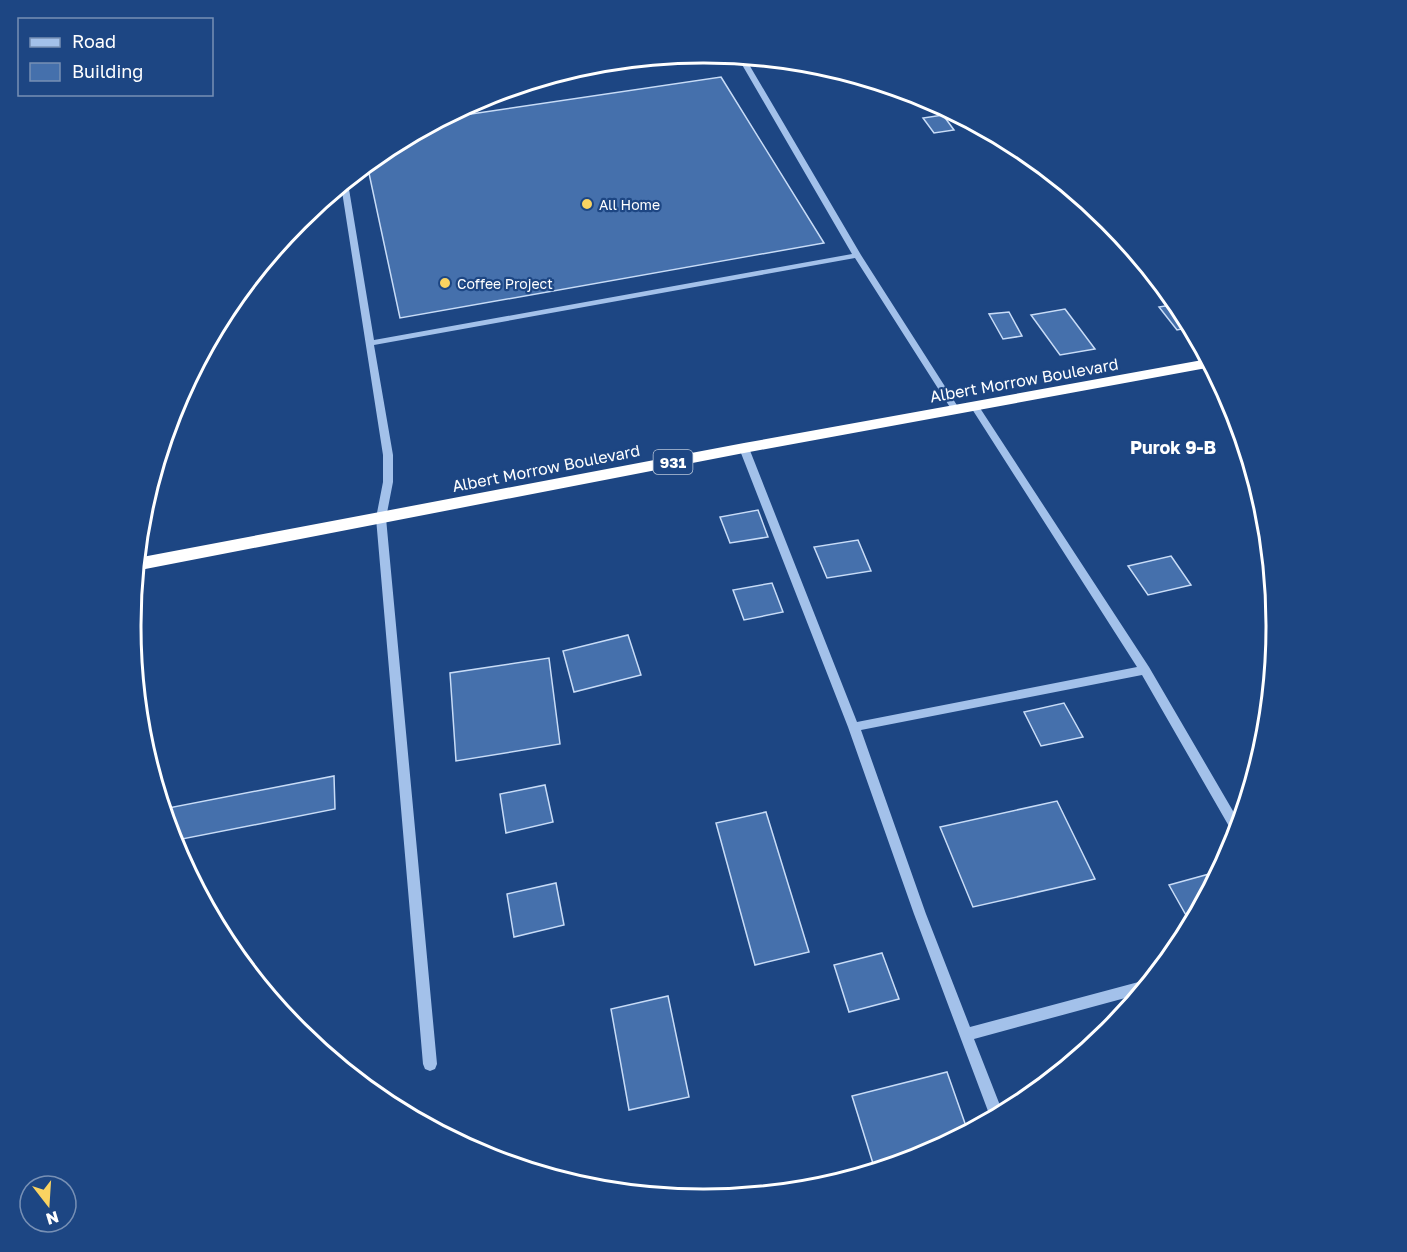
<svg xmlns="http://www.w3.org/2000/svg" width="1407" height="1252" font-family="'Golos Text',sans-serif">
<rect width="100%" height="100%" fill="#1d4683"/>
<!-- building -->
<g fill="#4570ac" stroke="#c8dcf7" stroke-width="1.5">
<path d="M721 77 824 243 400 318 367 164 385 149 444 118Z"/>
<path d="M943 115 954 130 934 133 923 118Z"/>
<path d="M1177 304 1181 308 1191 327 1177 330 1159 307Z"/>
<path d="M1065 309 1095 349 1060 355 1031 315Z"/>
<path d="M1009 312 1022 336 1003 339 989 314Z"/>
<path d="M758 510 768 537 730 543 720 517Z"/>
<path d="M858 540 871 571 827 578 814 547Z"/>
<path d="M1171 556 1191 585 1148 595 1128 566Z"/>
<path d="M772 583 783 612 744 620 733 590Z"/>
<path d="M628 635 641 675 574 692 563 651Z"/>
<path d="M549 658 560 744 456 761 450 673Z"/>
<path d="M1064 703 1083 737 1041 746 1024 712Z"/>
<path d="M334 776 335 809 172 841 163 809Z"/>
<path d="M545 785 553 822 506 833 500 794Z"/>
<path d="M1057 801 1095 879 973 907 940 827Z"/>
<path d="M766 812 809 952 755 965 716 823Z"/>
<path d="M1220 871 1191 924 1169 885Z"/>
<path d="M556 883 564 925 514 937 507 894Z"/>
<path d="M882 953 899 999 849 1012 834 965Z"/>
<path d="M668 996 689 1097 629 1110 611 1009Z"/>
<path d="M947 1072 968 1132 923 1156 875 1170 852 1096Z"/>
</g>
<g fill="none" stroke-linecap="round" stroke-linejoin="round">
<!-- minor -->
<g fill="#a3c1ea" fill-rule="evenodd">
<path d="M737 56H744L861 255 960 410 956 413 953 412 855 258 374 345 393 455V482L386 518 437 1064 435 1069 430 1071 425 1069 423 1064 376 518 383 482V455L341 185 346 181 348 183 374 340 852 254Z"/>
<path d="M975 404 978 405 1149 667 1240 823 1236 836 1234 835 1142 675 861 730 926 914 970 1027 1146 980 1150 981 1140 994 974 1039 1003 1113 991 1119 914 914 848 727 739 448 744 445 749 448 857 722 1137 667 972 409 971 407Z"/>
</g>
<!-- highway -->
<path fill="#fff" fill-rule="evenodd" d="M1208 359 1212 367 744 453 135 571 137 558 744 443Z"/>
</g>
<!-- markers -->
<g fill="#fad361" stroke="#1d4683" stroke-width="2">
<circle cx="587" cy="204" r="6"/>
<circle cx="445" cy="283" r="6"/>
</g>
<g text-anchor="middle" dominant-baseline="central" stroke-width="4.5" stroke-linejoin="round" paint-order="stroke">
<!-- far-poi labels -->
<g font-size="14" fill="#fff" stroke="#1d4683" text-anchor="start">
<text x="599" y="204">All Home</text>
<text x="457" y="283">Coffee Project</text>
</g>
<!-- shield labels -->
<rect fill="#1d4683" stroke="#bbc8da" stroke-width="1.5" x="653.5" y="450" width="39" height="24" rx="4.5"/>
<g font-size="15" font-weight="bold" fill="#fff">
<text x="673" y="462">931</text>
</g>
<!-- street labels -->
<g font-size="16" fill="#fff" stroke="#1d4683">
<text transform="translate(1024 380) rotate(-10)">Albert Morrow Boulevard</text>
<text transform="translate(546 468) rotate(-11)">Albert Morrow Boulevard</text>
</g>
<!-- neighbourhood labels -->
<g font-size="18" font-weight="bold" fill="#fff" stroke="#1d4683">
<text x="1173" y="447">Purok 9-B</text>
</g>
</g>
<!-- crop -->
<path d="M0 0H1407V1252H0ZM703 63H704A562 562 0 0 1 1266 625V627A562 562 0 0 1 704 1189H703A562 562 0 0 1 141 627V625A562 562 0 0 1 703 63Z" fill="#1d4683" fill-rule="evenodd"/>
<path fill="none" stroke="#fff" stroke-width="3" d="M703 63H704A562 562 0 0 1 1266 625V627A562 562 0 0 1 704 1189H703A562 562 0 0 1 141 627V625A562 562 0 0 1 703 63Z"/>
<!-- legend -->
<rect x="18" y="18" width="195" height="78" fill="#1d4683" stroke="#7790b5" stroke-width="1.5"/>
<rect x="30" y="38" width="30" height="9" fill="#a3c1ea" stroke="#7790b5" stroke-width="1.5"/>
<text x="72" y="48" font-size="18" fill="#ffffff">Road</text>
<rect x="30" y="63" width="30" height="18" fill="#4570ac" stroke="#7790b5" stroke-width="1.5"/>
<text x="72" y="78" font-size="18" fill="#ffffff">Building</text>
<!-- north arrow -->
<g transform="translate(48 1204) rotate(163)"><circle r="28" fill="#1d4683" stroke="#7790b5" stroke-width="1.5"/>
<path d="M0-4.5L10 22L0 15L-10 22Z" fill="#fad361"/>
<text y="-9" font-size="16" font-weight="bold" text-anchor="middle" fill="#ffffff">N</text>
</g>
</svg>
